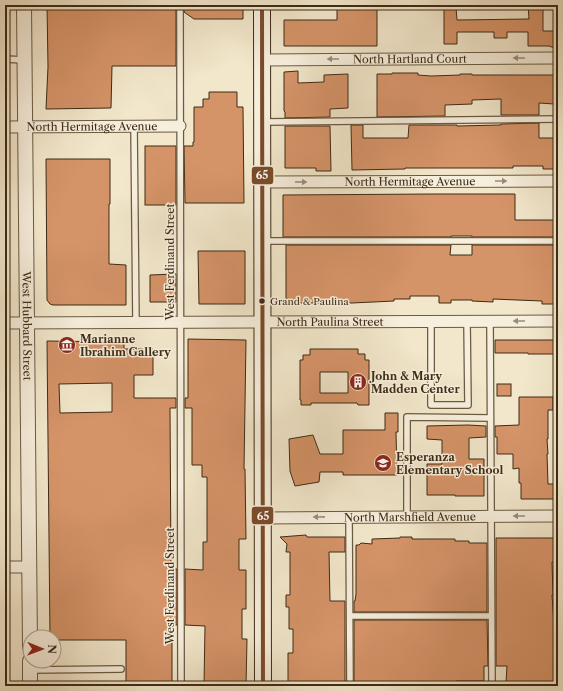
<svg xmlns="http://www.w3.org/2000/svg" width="563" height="691" font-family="'Libre Caslon Text',serif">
<rect width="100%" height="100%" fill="#f2e7cb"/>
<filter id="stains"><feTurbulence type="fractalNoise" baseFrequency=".005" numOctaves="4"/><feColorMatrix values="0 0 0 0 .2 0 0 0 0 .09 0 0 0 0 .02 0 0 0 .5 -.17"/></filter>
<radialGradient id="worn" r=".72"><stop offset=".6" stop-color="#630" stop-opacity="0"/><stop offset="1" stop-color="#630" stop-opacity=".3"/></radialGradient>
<!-- building -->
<g fill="#d59368" stroke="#3d2b15" fill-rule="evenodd">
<path d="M47 5H176V66H112L111 108 46 109 48 67Z"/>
<path d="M337 5H377V46H284V20H337Z"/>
<path d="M528 5H543V31H556L557 49 549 46H528V32H507V38H494V32H457V44H444V7H456L457 20 529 19Z"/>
<path d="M184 6H243V19H194L184 12Z"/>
<path d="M298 71V83L324 82V75L348 74V108L330 109V117L285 118V112L284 111V72Z"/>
<path d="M392 73H418V75L431 76 460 75V74H472V75H554V104L539 103V115H501V99L472 100V104L445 105V116L377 117V74H392Z"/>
<path d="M209 92H237V107H243L244 203H185L184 146H193V142H194V107H203V99H209Z"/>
<path d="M539 123V138H555V169H543V166H513V168H405V169L352 170 351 125H363V138H408L409 125H457V126L501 125V124Z"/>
<path d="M285 126H330L331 171H316V168H285Z"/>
<rect x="145" y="146" width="31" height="59"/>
<path d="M46 159H110V204H109V264L126 265V305H53L50 304 47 300Z"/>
<path d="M432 194H515V220H556V237H472V236H451V237H283V195Z"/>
<path d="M286 245H451L450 255H472V245H555L556 304H542V301L517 300 493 299V302L472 301V300H451V303H439V296H410V299H394V301L352 303H299V304H286Z"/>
<path d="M198 251H245V304H199Z"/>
<path d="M176 274V302H150V275Z"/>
<path d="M188 339 246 340 244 469H245L246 539H239V570H246V609H242V639H247L246 686 204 685 205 626 185 625V569L203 570V542H207V477H202V465H192V408H185V398H188Z"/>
<path d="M495 340H556V354H528V353H495Z"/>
<path d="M47 341 124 342V349H153V375H134V398H176V408H170L171 569H177V625H172V686H126V640H54V637H50ZM112 383V412L60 413 59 384Z"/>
<path d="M310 349H358V354H365V360H369V405H358L357 403H311V405H301V400H300V360H303V355H310ZM320 372H348V393H320Z"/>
<rect x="497" y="384" width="14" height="12"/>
<path d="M519 397H553V410H548V439H547L548 454H547L548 484H556V499H521V483H519V468L513 469V454H497V437H495V426L519 425Z"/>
<path d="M385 413H398V432H396L397 475H343V472H320L319 482 295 486 290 471 289 439 313 435 320 454H343V430H385Z"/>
<path d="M468 425 486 426V437L469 438V459H484V496H455V495H427V464H442V440L427 439V426Z"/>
<path d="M306 535 307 537H345V552H329L330 601H345V684H291L288 681V653H293V629H289V607H286V595H290V552H286L287 544 280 537Z"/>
<path d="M400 537H412V539H455V541H469V543H487V612H354V601H355L356 594V545H359L361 543 372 544V539L400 538Z"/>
<path d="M496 538H556V562H552L553 595H552L554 624V668L557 669V683H506L507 666H496Z"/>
<path d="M354 620H487L488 666H484V681H456V685H428V684L354 682Z"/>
</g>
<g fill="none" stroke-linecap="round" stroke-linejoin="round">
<!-- service casing -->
<g stroke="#6a5a42" stroke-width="8">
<g id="service">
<path d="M180 5 181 686"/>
<path d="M5 59 24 60"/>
<path d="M263 122 558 119"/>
<path d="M134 126 136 323"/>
<path d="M264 241H558"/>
<path d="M431 321V405H468L467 321"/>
<path d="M490 321 492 686"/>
<path d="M349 517 350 686"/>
<path d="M407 517V417L490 418"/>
<path d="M350 616H491"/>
<path d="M31 670 121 669"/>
</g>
</g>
<!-- minor casing -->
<g stroke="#6a5a42" stroke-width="13">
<g id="minor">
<path id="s1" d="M262 60 558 58"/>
<path id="s2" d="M5 127 180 126"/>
<path id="s3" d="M262 182 558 181"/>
<path id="s4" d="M5 323 558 321"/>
<path id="s5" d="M263 518 558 516"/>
<path d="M5 567H29"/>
</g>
</g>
<!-- tertiary casing -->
<g stroke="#6a5a42" stroke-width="16">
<g id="tertiary">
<path id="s6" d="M24 5 30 647"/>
<path d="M30 661V686"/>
</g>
</g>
<!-- secondary casing -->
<g stroke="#3d2b15" stroke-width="18">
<path id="secondary" d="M262 5 263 686"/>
</g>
<!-- service -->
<use href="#service" stroke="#f7efdd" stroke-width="5.5"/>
<!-- minor -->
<use href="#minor" stroke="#f7efdd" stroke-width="11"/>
<!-- tertiary -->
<use href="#tertiary" stroke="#f7efdd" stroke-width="14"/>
<!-- secondary -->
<use href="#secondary" stroke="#f7efdd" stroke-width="16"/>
<!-- bus-1 casing -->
<g stroke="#f7efdd" stroke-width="7">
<path id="bus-1" d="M262 5 263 686"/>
</g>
<!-- bus-1 -->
<use href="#bus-1" stroke="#7a4b2a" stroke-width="4"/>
</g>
<!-- one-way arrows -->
<defs><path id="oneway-solid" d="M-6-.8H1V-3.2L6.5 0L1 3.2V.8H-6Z"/></defs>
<g fill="#9a8d79">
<use href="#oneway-solid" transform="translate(519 58) rotate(180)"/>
<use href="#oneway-solid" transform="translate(333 59) rotate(180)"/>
<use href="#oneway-solid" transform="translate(501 181)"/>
<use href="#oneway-solid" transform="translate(301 182)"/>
<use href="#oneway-solid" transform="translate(519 321) rotate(180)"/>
<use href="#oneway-solid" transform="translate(519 516) rotate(180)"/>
<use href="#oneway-solid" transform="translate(319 517) rotate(179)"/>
</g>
<!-- icons -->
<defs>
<g id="museum-disc" transform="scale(0.9)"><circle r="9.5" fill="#8f2418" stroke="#f7efdd"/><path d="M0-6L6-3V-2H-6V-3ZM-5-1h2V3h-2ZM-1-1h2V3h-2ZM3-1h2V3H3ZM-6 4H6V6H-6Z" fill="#fff"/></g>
<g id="building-disc" transform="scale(0.9)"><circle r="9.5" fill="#8f2418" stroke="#f7efdd"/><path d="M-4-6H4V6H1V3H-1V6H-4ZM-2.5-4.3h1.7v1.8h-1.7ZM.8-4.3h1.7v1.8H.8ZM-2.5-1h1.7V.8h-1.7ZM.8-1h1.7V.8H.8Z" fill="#fff"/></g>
<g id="school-disc" transform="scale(0.9)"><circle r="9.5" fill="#8f2418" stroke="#f7efdd"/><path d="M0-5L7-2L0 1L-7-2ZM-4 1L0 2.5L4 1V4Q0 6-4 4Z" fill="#fff"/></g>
</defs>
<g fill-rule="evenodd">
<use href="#museum-disc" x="67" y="345"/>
<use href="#building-disc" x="358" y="382"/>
<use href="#school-disc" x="383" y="463"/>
</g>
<!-- markers -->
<circle fill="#3d2b15" stroke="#f7efdd" stroke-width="1.5" cx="262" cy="301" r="3.5"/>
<g text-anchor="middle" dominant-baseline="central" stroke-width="3" stroke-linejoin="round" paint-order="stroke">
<!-- bus labels -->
<g font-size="10" fill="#3d2b15" stroke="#f7efdd" text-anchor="start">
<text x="270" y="301">Grand &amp; Paulina</text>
</g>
<!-- street labels -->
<g font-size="11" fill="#3d2b15" stroke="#f7efdd">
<text stroke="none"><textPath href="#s1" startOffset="148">North Hartland Court</textPath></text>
<text stroke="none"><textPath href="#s2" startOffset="87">North Hermitage Avenue</textPath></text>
<text stroke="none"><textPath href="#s3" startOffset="148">North Hermitage Avenue</textPath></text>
<text transform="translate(170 262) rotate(-90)">West Ferdinand Street</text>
<text stroke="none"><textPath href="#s4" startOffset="325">North Paulina Street</textPath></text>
<text stroke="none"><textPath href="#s6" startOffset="321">West Hubbard Street</textPath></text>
<text stroke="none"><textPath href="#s5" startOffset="147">North Marshfield Avenue</textPath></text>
<text transform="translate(170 586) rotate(-90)">West Ferdinand Street</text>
</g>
<!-- poi labels -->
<g font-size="11" font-weight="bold" fill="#3d2b15" stroke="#f7efdd" text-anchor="start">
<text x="80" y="339">Marianne<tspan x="80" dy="13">Ibrahim Gallery</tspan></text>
<text x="371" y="376">John &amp; Mary<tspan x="371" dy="13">Madden Center</tspan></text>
<text x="396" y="457">Esperanza<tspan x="396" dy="13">Elementary School</tspan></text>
</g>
</g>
<g stroke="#f7efdd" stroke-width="1.5">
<rect x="251" y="166" width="23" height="19" rx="4" fill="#7a4b2a"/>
<rect x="251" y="506" width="23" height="19" rx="4" fill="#7a4b2a"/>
</g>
<g font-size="11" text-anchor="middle" font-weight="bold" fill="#fff">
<text x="262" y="179">65</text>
<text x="263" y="520">65</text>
</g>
<!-- margin -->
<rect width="563" height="691" fill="none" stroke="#f2e7cb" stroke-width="20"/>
<rect x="6" y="6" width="551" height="679" fill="none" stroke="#3d2b15" stroke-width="2"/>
<rect x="10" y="10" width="543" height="671" fill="none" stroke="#3d2b15"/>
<!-- north arrow -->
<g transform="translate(42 649) rotate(91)"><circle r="19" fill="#f7efdd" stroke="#ada18d"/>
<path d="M0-3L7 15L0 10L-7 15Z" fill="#8f2418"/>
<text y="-6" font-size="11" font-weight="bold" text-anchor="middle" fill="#3d2b15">N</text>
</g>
<rect width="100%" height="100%" filter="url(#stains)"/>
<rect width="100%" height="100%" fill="url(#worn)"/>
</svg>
